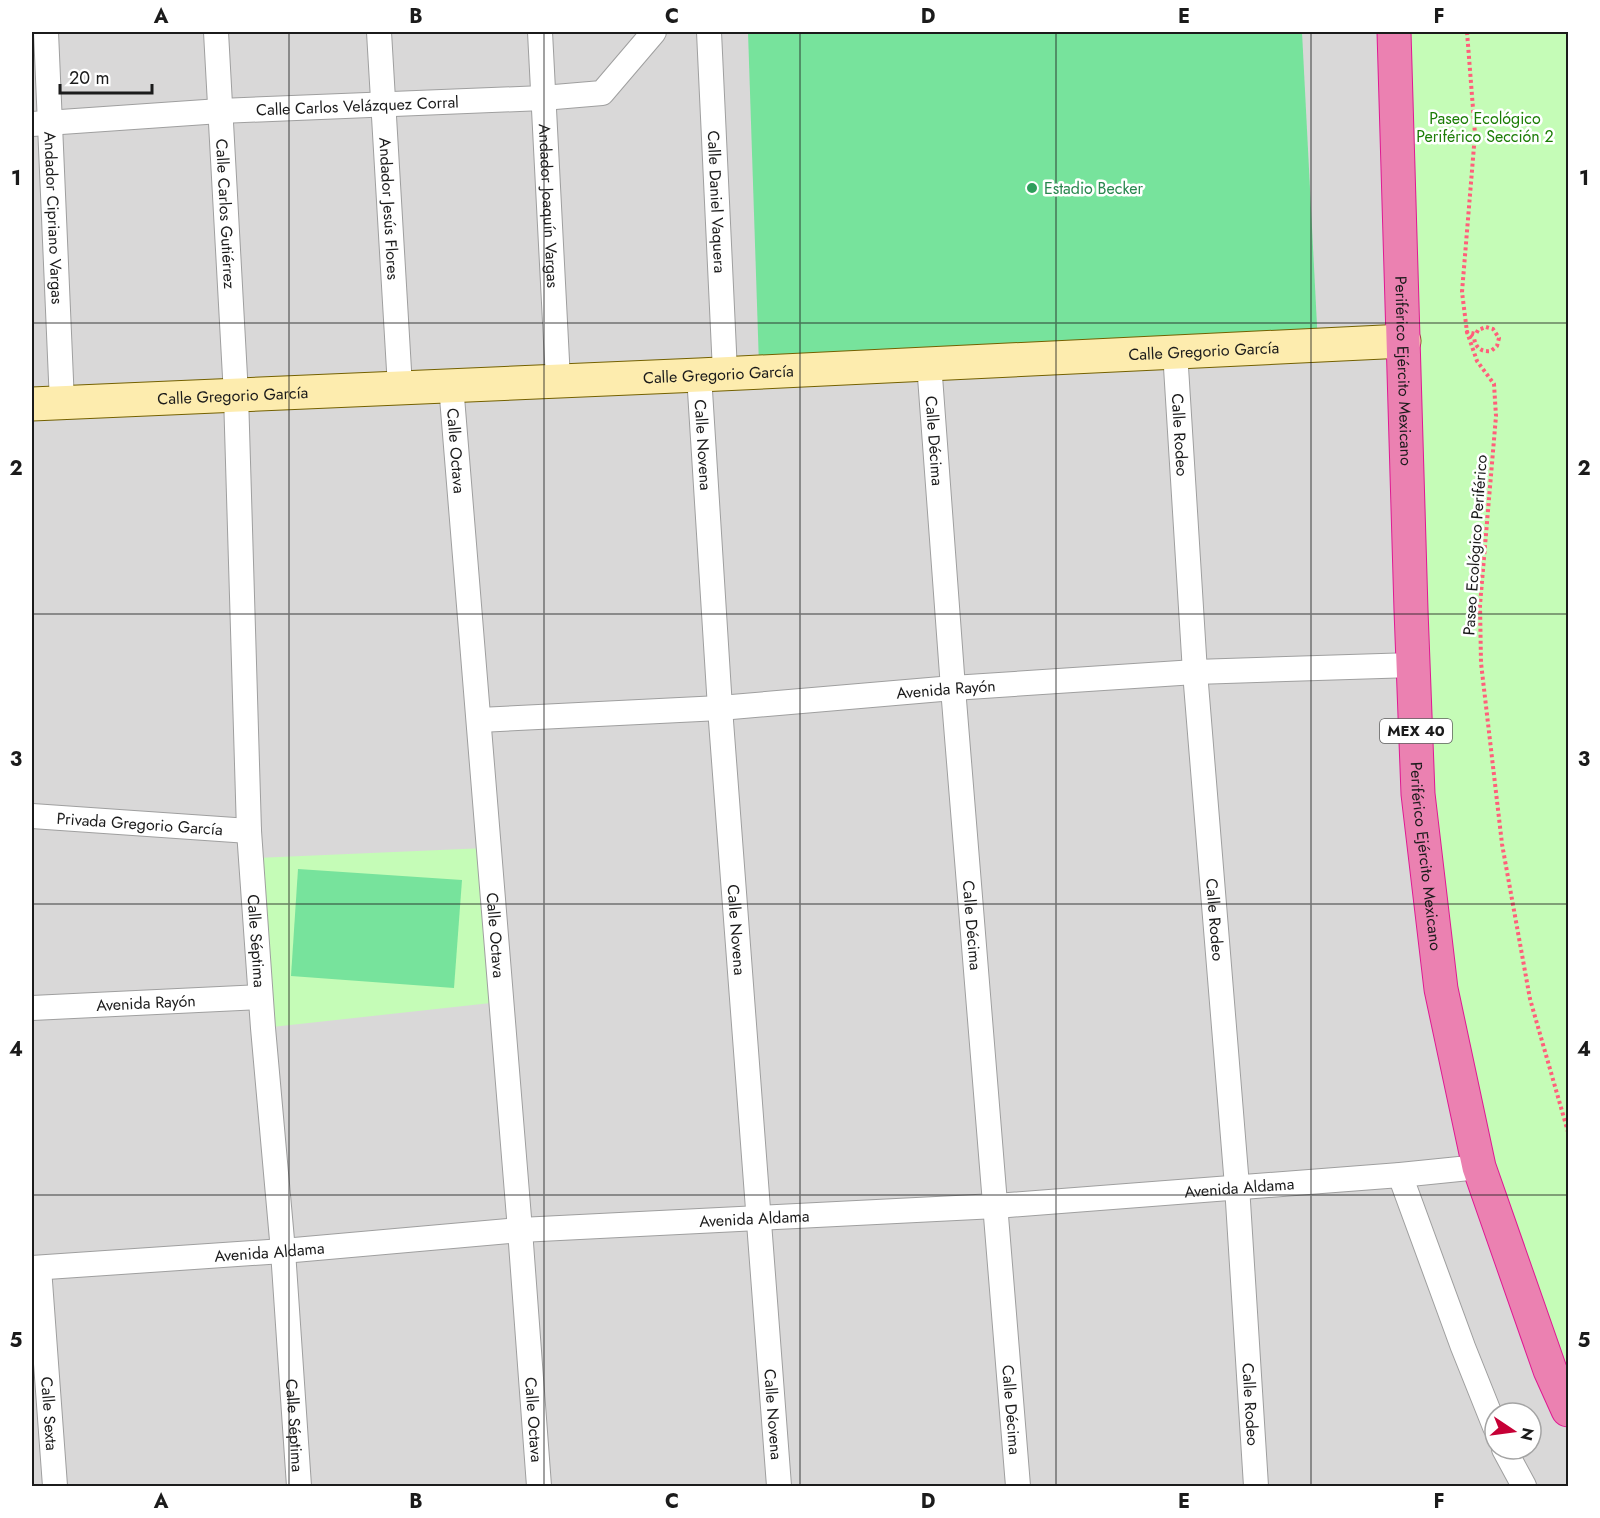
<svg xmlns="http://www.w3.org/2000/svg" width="1600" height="1518" font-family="Jost,sans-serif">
<rect width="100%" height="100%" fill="#ede5df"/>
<!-- residential -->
<path fill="#d9d8d8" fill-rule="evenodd" d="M32 32H1568V1486H32ZM1495 1413H1531V1449H1495Z"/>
<!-- park -->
<g fill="#c5fcb7">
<path d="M1400 32H1568V1378L1507 1227 1440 940Z"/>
<path d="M486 848 500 1002 263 1028 256 858Z"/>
</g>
<!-- pitch -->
<g fill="#77e39c">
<path d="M748 32H1302L1318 345 759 365Z"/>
<path d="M298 869 462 880 454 988 291 976Z"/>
</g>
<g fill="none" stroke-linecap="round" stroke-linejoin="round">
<!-- street casing -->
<g stroke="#9f9f9f" stroke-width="26">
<g id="street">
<path id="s1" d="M46 32 62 403"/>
<path id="s2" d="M216 32 236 395 249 831 263 1028 283 1251 299 1486"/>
<path id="s3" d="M379 32 400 387"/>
<path id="s4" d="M540 32 558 380"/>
<path id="s5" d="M709 32 725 372"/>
<path id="s6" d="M32 124 220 111 543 98 602 93 654 32"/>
<path id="s7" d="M1175 351 1195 672 1237 1186 1256 1486"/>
<path id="s8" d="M929 363 953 688 1018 1486"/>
<path id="s9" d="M699 375 720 708 779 1486"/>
<path id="s10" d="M451 385 520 1230 539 1486"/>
<path id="s11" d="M479 720 720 708 953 688 1195 672 1413 665"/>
<path id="s12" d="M32 816 249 831"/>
<path id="s13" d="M32 1008 260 997"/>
<path d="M1400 1175 1463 1347 1495 1427"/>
<path id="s14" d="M32 1268 283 1251 520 1230 996 1206 1400 1175 1479 1167"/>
<path id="s15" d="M39 1268 55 1486"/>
<path d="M1504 1449 1524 1486"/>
</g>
</g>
<!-- secondary casing -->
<g stroke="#746100" stroke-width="35">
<g id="secondary">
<path id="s16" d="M32 404 699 375 1404 341"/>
</g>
</g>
<!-- highway casing -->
<g stroke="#df1992" stroke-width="35">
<g id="highway">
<path id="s17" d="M1394 32 1411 610 1418 794 1441 989 1479 1167 1550 1370 1568 1410"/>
</g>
</g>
<!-- path -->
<g stroke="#ff5f7a" stroke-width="4" stroke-dasharray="3 3" stroke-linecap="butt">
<path d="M1467 32 1475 134 1462 292 1467 332 1477 361 1494 384 1496 416 1480 605 1481 663 1502 844 1530 999 1568 1132"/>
<path d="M1486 327 1493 329 1499 338 1497 346 1491 351C1481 352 1476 348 1474 338L1467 332 1476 334 1478 330Z"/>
</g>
<!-- street -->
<use href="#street" stroke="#fff" stroke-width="24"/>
<!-- secondary -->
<use href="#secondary" stroke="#fdecae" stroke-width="33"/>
<!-- highway -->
<use href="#highway" stroke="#eb81b1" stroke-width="33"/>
</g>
<!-- grid -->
<path fill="none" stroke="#1b1b1b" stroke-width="1.5" stroke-opacity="0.55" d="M289 32V1486M544 32V1486M800 32V1486M1056 32V1486M1311 32V1486M32 323H1568M32 614H1568M32 904H1568M32 1195H1568"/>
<!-- markers -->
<circle fill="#2e9e5b" stroke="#fff" stroke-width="2" cx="1032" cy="188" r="6"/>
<g text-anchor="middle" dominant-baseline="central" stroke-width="5" stroke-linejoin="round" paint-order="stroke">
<!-- shield labels -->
<rect fill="#fff" stroke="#5f5f5f" stroke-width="1.5" x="1380" y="719" width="72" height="24" rx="4.5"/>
<g font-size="15" font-weight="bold" fill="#1b1b1b">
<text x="1416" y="731">MEX 40</text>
</g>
<!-- street labels -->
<g font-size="16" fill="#1b1b1b" stroke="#fff">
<text stroke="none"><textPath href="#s6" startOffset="326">Calle Carlos Velázquez Corral</textPath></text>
<text stroke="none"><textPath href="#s5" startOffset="170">Calle Daniel Vaquera</textPath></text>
<text stroke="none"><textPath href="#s4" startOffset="174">Andador Joaquín Vargas</textPath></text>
<text stroke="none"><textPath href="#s3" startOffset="177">Andador Jesús Flores</textPath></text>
<text stroke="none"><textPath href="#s2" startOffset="182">Calle Carlos Gutiérrez</textPath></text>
<text stroke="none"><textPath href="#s1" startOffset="186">Andador Cipriano Vargas</textPath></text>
<text stroke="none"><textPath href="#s16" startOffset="1173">Calle Gregorio García</textPath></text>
<text stroke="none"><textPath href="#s17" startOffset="339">Periférico Ejército Mexicano</textPath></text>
<text stroke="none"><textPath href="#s16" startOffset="687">Calle Gregorio García</textPath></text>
<text stroke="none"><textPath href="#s16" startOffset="201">Calle Gregorio García</textPath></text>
<text stroke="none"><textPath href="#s7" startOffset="84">Calle Rodeo</textPath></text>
<text stroke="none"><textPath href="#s8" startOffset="78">Calle Décima</textPath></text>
<text stroke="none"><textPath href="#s9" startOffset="70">Calle Novena</textPath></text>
<text stroke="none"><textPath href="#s10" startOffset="66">Calle Octava</textPath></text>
<text transform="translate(1475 545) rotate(-86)">Paseo Ecológico Periférico</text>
<text stroke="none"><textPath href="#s11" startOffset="468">Avenida Rayón</textPath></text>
<text stroke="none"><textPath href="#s12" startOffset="108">Privada Gregorio García</textPath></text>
<text stroke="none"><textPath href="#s17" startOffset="825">Periférico Ejército Mexicano</textPath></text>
<text stroke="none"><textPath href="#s7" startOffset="570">Calle Rodeo</textPath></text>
<text stroke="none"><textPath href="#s8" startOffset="564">Calle Décima</textPath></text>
<text stroke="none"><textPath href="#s9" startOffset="556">Calle Novena</textPath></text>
<text stroke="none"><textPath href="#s10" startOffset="552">Calle Octava</textPath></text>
<text stroke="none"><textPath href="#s2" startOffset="910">Calle Séptima</textPath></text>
<text stroke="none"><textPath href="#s13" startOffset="114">Avenida Rayón</textPath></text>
<text stroke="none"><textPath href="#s14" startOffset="1210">Avenida Aldama</textPath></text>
<text stroke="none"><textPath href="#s14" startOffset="724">Avenida Aldama</textPath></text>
<text stroke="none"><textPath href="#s14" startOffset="238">Avenida Aldama</textPath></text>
<text stroke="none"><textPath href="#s7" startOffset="1056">Calle Rodeo</textPath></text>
<text stroke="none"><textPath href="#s8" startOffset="1050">Calle Décima</textPath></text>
<text stroke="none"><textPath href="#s15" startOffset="146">Calle Sexta</textPath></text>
<text stroke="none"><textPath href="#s9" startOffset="1042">Calle Novena</textPath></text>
<text stroke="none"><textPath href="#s10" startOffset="1038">Calle Octava</textPath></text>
<text stroke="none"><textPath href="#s2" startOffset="1396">Calle Séptima</textPath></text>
</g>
<!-- park labels -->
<g font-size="16" fill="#1b7d05" stroke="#fff">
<text x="1485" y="118">Paseo Ecológico<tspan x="1485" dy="18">Periférico Sección 2</tspan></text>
</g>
<!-- leisure labels -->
<g font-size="16" fill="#27864d" stroke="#fff" text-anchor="start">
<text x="1044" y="188">Estadio Becker</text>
</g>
</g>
<!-- border -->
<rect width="1600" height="1518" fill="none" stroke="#ffffff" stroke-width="66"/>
<!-- north arrow -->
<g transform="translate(1513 1431) rotate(103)"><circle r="28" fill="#ffffff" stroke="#a4a4a4" stroke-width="1.5"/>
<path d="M0-4.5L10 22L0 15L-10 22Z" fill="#c60036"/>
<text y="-9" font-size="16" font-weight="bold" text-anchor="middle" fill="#1b1b1b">N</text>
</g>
<!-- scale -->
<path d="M60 84v9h92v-9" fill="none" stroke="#1b1b1b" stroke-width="3"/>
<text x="69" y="84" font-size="18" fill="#1b1b1b" stroke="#ffffff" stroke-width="4.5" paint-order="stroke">20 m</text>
<rect x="33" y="33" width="1534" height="1452" fill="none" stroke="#1b1b1b" stroke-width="2"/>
<g font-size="20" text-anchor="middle" font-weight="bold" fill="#1b1b1b">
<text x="161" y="23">A</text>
<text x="416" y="23">B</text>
<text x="672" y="23">C</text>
<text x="928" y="23">D</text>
<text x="1184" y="23">E</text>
<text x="1439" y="23">F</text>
<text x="16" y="185">1</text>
<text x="1584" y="185">1</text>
<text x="16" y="475">2</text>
<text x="1584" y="475">2</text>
<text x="16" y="766">3</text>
<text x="1584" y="766">3</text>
<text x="16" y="1056">4</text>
<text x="1584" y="1056">4</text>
<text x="16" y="1347">5</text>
<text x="1584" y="1347">5</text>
<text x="161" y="1508">A</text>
<text x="416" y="1508">B</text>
<text x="672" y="1508">C</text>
<text x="928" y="1508">D</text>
<text x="1184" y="1508">E</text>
<text x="1439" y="1508">F</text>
</g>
</svg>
